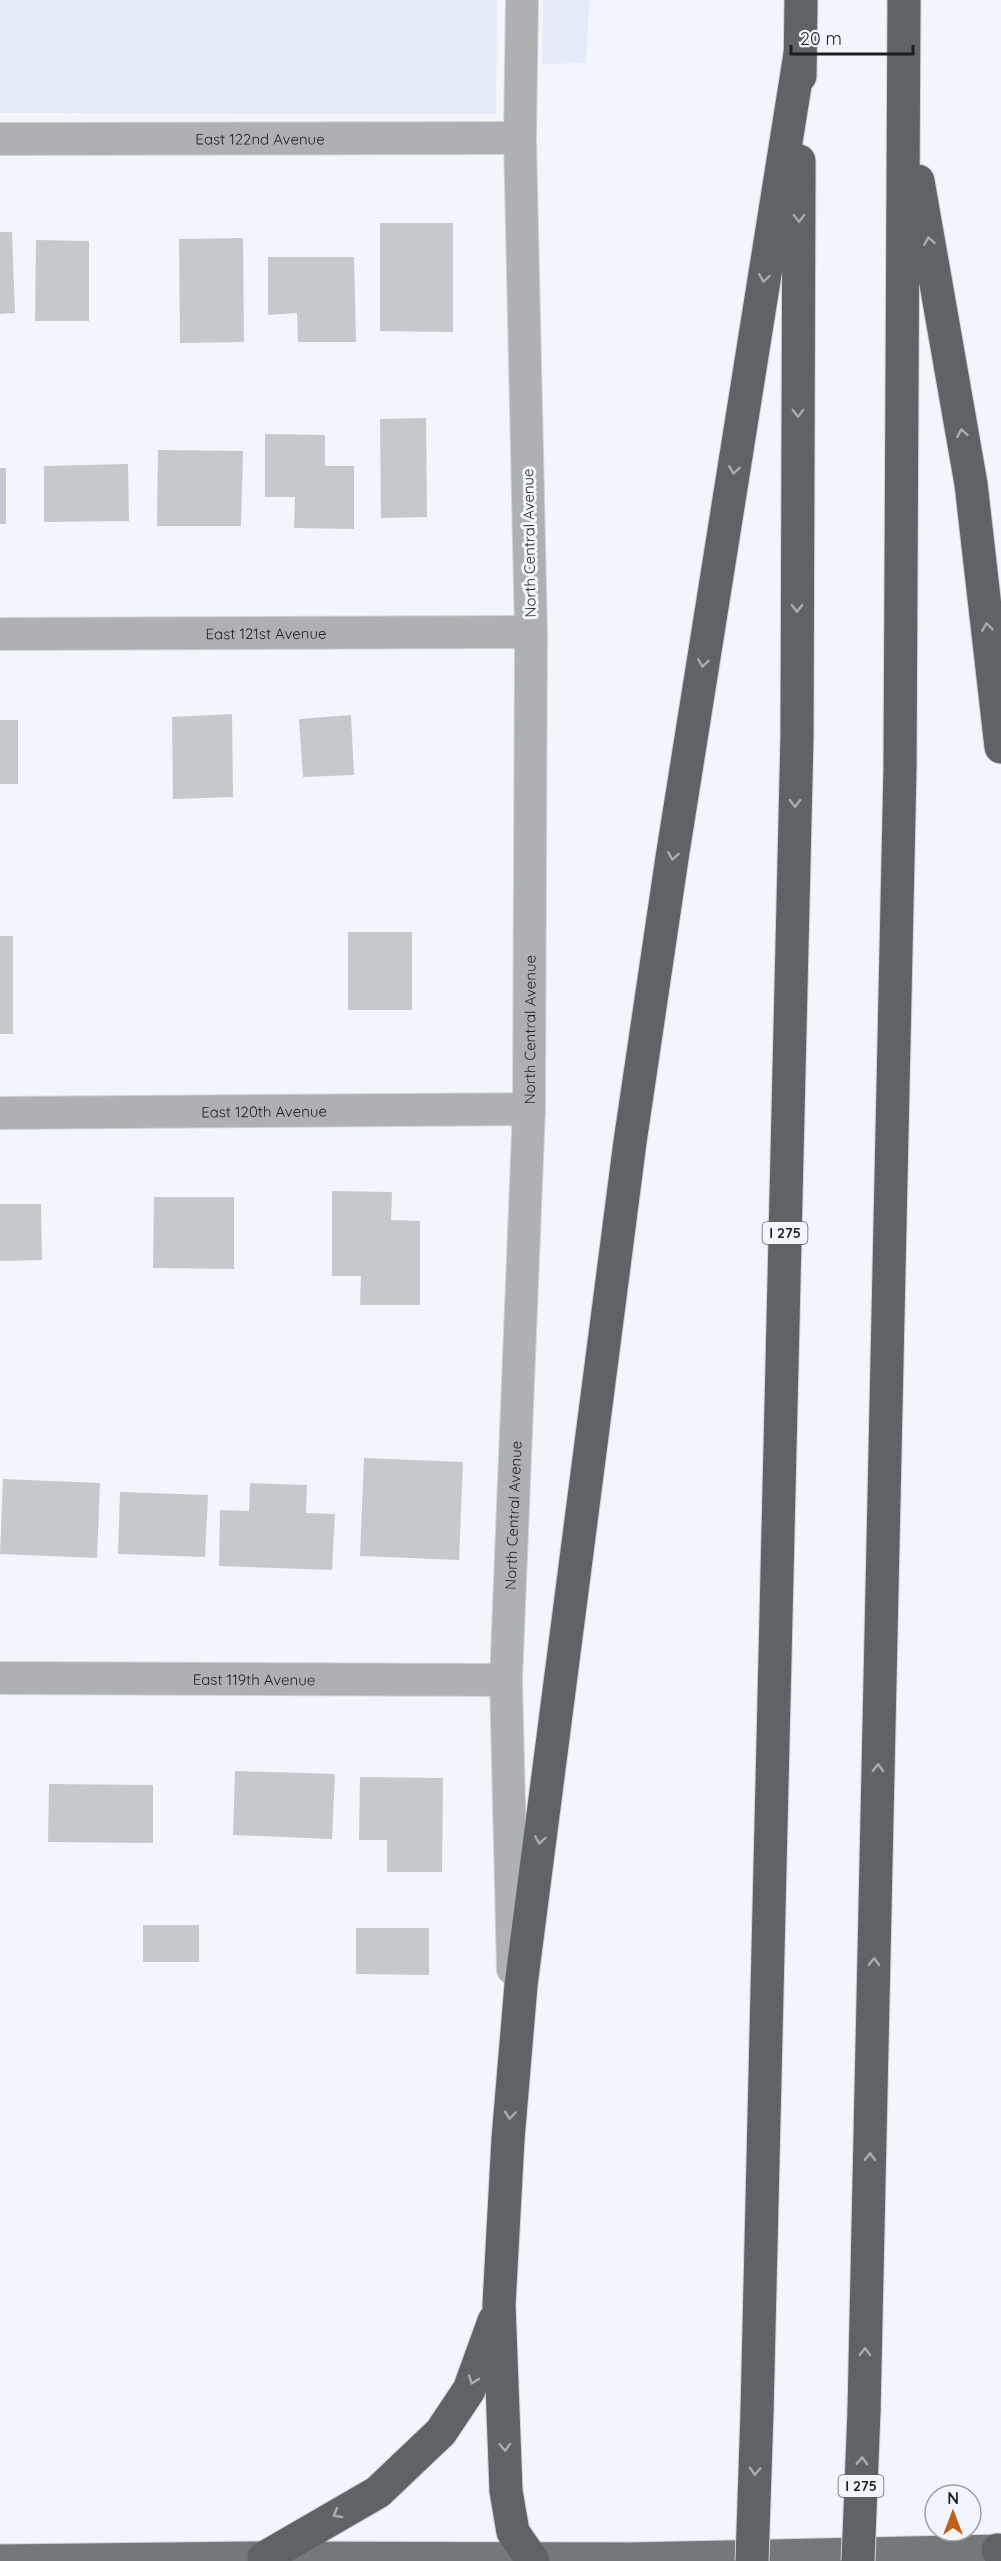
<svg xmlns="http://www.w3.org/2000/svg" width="1001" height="2561" font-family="Quicksand,sans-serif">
<rect width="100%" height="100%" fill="#f2f6fc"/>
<!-- built -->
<g fill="#e3ebf8">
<path d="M0 0H497L496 114 0 113Z"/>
<path d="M543 0H589L586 63 542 64Z"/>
</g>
<!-- building -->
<g fill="#c5c9ce">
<path d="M380 223H453V332L380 331Z"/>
<path d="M0 232H12L15 313 0 314Z"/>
<path d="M243 238 244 342 180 343 179 239Z"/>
<path d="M36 240 89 241V321H35Z"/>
<path d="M268 257H354L356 342H298L297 313 268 315Z"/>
<path d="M426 418 427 517 381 518 380 419Z"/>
<path d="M265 434 325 435V466H354V529L294 528 295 497H265Z"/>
<path d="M158 450 243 451 241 526H157Z"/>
<path d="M128 464 129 521 44 522V466Z"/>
<rect x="0" y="468" width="6" height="56"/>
<path d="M232 714 233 797 173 799 172 717Z"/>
<path d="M351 715 354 775 303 777 299 719Z"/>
<rect x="0" y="720" width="18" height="64"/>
<rect x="348" y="932" width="64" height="78"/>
<rect x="0" y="936" width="13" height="98"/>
<path d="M332 1191 392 1192 391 1220 420 1221V1305H360L361 1276H332Z"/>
<path d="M154 1197H234V1269L153 1268Z"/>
<path d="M0 1204H41L42 1260 0 1261Z"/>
<path d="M364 1458 463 1462 459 1560 360 1556Z"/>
<path d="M3 1479 100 1483 97 1558 0 1554Z"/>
<path d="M250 1483 307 1485 306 1513 335 1514 332 1570 219 1566 220 1510 249 1511Z"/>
<path d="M120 1492 208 1495 205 1557 118 1554Z"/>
<path d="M235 1771 335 1774 332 1839 233 1835Z"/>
<path d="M360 1777 443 1778 442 1872H387V1840H359Z"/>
<path d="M49 1784 153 1785V1843L48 1842Z"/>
<rect x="143" y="1925" width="56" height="37"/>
<path d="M356 1928H429V1975L356 1974Z"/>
</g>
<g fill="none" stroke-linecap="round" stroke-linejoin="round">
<!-- street casing -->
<g stroke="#d0d3d9" stroke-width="34">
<g id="street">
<path id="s1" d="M0 139 520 138"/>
<path id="s2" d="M0 634 531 632"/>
<path id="s3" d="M0 1113 529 1109"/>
<path id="s4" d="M0 1678 506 1680"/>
<path id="s5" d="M513 1969 506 1680 529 1109 531 632 520 138 522 0"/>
</g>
</g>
<!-- primary casing -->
<g stroke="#d0d3d9" stroke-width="35">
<path id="primary" d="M0 2561 264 2558 633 2559 1001 2551"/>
</g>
<!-- highway casing -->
<g stroke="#d0d3d9" stroke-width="35">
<g id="highway">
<path d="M800 76 801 0"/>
<path d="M918 181 971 484 1001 747"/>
<path d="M864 2411 900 768 904 0"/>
<path d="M757 2412 797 736 799 161"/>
<path d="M998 2550 1001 2551"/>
<path d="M264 2558 378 2492 441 2432 469 2390 494 2321"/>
<path d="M533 2561 513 2532 506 2491 499 2305 508 2139 521 1985 630 1142 672 858 800 54"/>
</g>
</g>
<!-- street -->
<use href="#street" stroke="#afb0b3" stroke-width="32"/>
<!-- primary -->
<use href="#primary" stroke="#74777b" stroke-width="33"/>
<!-- highway -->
<use href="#highway" stroke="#5f6267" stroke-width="33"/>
<!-- highway-bridge casing -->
<g stroke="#d0d3d9" stroke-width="35" stroke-linecap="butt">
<g id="highway-bridge">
<path d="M752 2561 757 2412"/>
<path d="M858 2561 864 2411"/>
</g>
</g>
<!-- highway-bridge -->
<use href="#highway-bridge" stroke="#5f6267" stroke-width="33"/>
</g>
<!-- one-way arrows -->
<defs><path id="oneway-chevron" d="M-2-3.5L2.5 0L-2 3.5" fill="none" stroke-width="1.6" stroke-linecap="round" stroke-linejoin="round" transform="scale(1.5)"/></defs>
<g stroke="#a8acb2">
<use href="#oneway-chevron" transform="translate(799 218) rotate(90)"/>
<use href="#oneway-chevron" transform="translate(929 241) rotate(-100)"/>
<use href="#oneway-chevron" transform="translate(764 278) rotate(99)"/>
<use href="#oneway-chevron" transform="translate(798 413) rotate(90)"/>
<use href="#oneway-chevron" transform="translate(962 433) rotate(-100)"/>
<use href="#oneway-chevron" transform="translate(734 470) rotate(99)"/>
<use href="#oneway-chevron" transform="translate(797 608) rotate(90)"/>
<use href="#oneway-chevron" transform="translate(987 627) rotate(-97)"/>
<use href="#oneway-chevron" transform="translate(703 663) rotate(99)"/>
<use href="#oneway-chevron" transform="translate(795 803) rotate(91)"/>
<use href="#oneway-chevron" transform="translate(673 856) rotate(99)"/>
<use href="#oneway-chevron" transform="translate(878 1768) rotate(-89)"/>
<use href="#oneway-chevron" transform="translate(540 1840) rotate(98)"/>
<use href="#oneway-chevron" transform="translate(874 1962) rotate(-89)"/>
<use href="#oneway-chevron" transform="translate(510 2115) rotate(95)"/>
<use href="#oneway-chevron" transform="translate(870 2157) rotate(-89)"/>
<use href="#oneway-chevron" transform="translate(865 2352) rotate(-89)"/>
<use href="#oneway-chevron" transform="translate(473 2380) rotate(109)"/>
<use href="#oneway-chevron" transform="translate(505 2447) rotate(88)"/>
<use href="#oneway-chevron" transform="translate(862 2461) rotate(-88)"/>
<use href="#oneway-chevron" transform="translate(755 2471) rotate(92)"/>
<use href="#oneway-chevron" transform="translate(337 2514) rotate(150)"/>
</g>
<g text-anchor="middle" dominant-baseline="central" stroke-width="6" stroke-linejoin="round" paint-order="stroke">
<!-- shield labels -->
<g fill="#f2f6fc" stroke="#5d5f62" stroke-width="1.5">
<rect x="762.5" y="1222" width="45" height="22" rx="4.5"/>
<rect x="838.5" y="2475" width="45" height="22" rx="4.5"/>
</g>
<g font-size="14" font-weight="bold" fill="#1d1e20">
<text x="785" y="1233">I 275</text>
<text x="861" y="2486">I 275</text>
</g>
<!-- street labels -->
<g font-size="15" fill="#1d1e20" stroke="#f2f6fc">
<text stroke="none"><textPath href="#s1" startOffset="260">East 122nd Avenue</textPath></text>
<text transform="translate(529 543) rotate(-91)">North Central Avenue</text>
<text stroke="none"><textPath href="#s2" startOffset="266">East 121st Avenue</textPath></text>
<text stroke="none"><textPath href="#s5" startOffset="940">North Central Avenue</textPath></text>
<text stroke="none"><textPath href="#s3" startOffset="264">East 120th Avenue</textPath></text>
<text stroke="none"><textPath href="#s5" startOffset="454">North Central Avenue</textPath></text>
<text stroke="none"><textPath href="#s4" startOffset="254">East 119th Avenue</textPath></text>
</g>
</g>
<!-- north arrow -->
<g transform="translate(953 2513)"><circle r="28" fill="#f2f6fc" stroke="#9da0a4" stroke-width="1.5"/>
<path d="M0-4.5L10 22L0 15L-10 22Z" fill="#c0601a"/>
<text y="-9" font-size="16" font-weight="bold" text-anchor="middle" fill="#1d1e20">N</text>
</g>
<!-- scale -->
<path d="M791 45v9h122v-9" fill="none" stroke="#1d1e20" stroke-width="3"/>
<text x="800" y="45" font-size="18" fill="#1d1e20" stroke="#f2f6fc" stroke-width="4.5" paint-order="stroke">20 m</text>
</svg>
